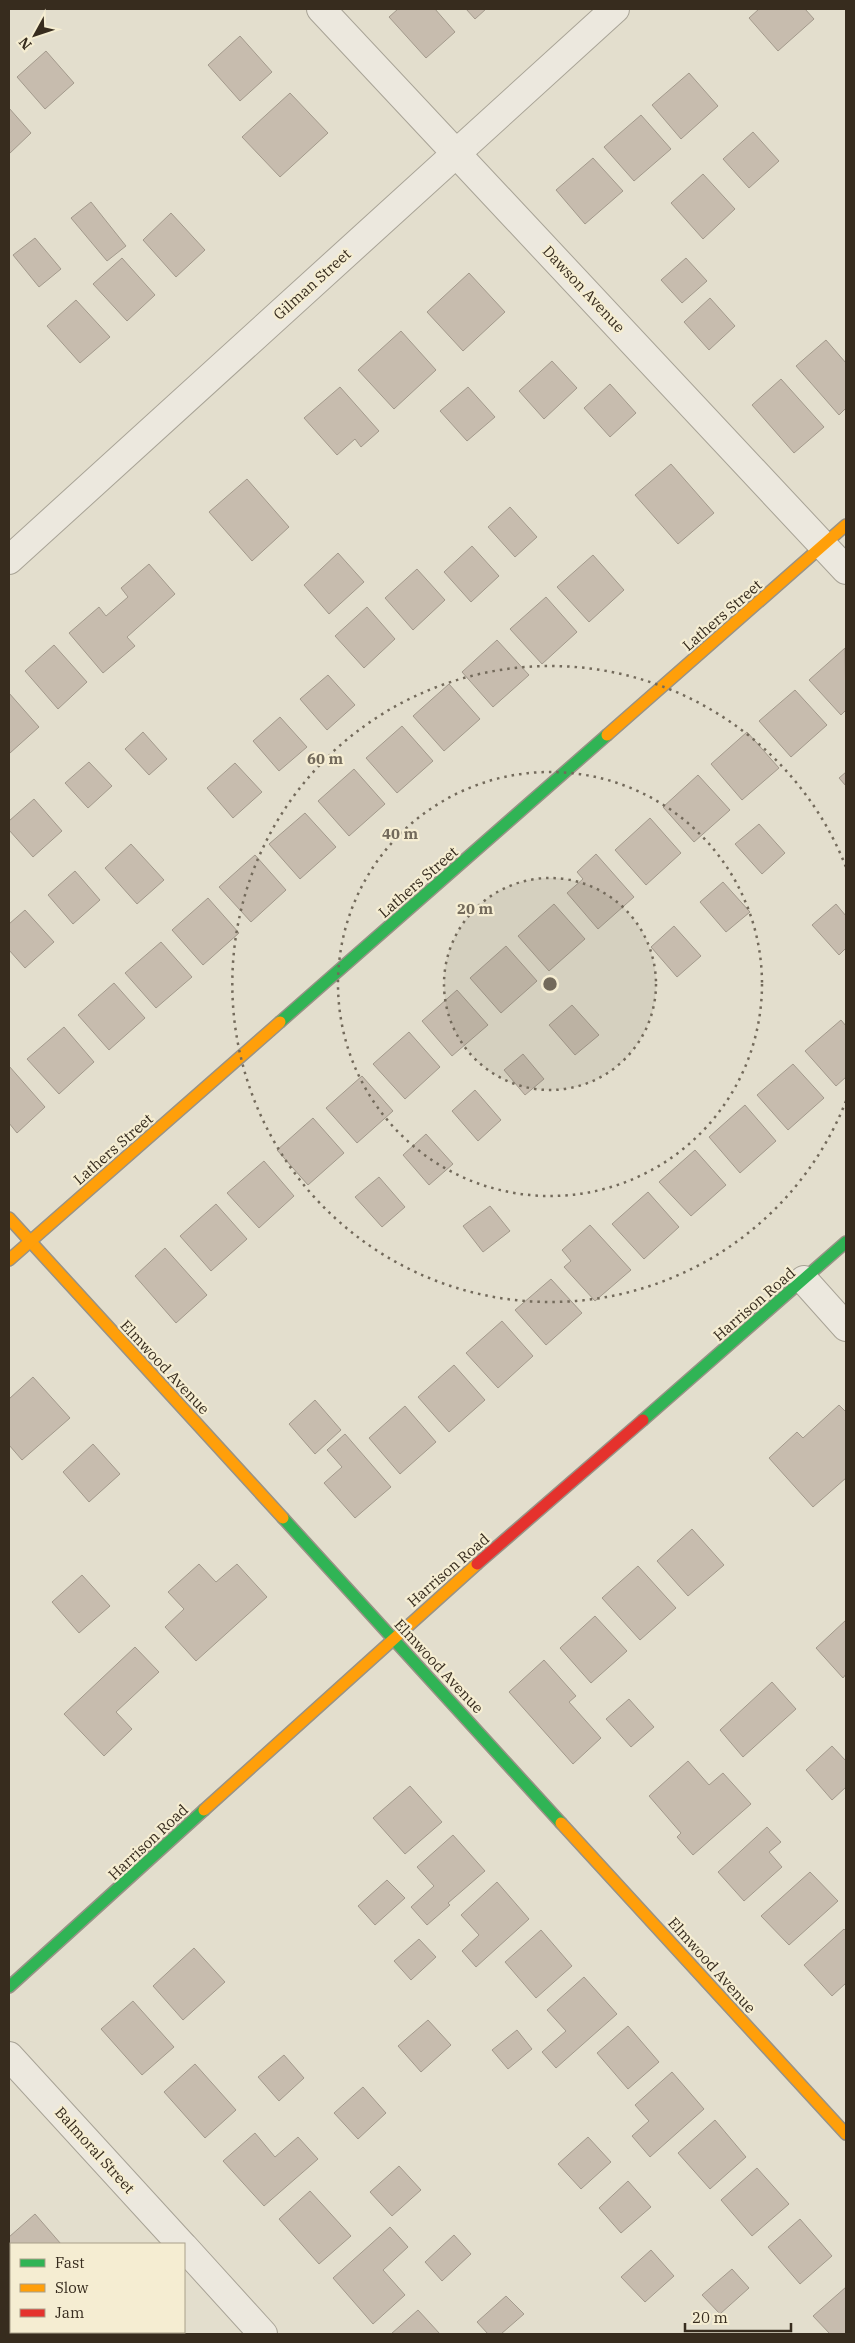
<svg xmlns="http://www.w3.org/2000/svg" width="855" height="2343" font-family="'IBM Plex Serif',serif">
<rect width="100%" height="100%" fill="#e3decd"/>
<!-- building -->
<g fill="#c7bcae" stroke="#a39a8c">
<path d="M398 9H435L455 32 426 58 389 17Z"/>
<path d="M466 9H486L475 19Z"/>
<path d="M759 9H805L814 19 778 51 749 18Z"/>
<path d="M240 36 272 72 240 101 208 65Z"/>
<path d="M46 51 74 83 45 109 17 77Z"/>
<path d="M689 73 718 106 681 139 652 105Z"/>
<path d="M290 93 328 133 280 177 242 137Z"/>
<path d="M9 108 31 133 9 154Z"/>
<path d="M641 115 671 149 634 181 604 147Z"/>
<path d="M753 132 779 161 749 188 723 159Z"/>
<path d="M593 158 623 191 585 224 556 190Z"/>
<path d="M703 174 735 209 703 239 671 203Z"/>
<path d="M91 202 126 246 107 261 71 218Z"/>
<path d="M171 213 205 250 176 277 143 240Z"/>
<path d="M35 238 61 269 39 287 13 255Z"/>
<path d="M122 258 155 295 127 321 93 284Z"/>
<path d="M686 258 707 281 682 303 661 280Z"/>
<path d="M469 273 505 312 463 351 427 312Z"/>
<path d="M710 298 735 326 709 350 684 322Z"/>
<path d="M76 300 110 337 80 363 47 326Z"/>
<path d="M401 331 436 370 394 409 358 370Z"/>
<path d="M826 340 846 363V408L839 415 796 366Z"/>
<path d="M552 361 577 388 544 419 519 391Z"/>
<path d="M781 379 824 427 794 453 752 405Z"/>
<path d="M610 384 636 413 610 437 584 408Z"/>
<path d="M340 387 379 431 361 447 355 439 337 455 304 418Z"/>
<path d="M468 387 495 417 467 441 440 411Z"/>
<path d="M671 464 714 513 678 544 635 495Z"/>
<path d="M247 479 289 527 252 561 209 512Z"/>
<path d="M510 507 537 537 515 557 488 527Z"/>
<path d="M472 546 499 576 471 602 444 572Z"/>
<path d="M338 553 364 582 329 614 304 585Z"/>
<path d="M593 555 624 590 589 622 557 587Z"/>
<path d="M149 564 175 594 127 637 135 646 103 673 69 633 99 607 106 616 128 597 121 588Z"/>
<path d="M417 569 445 600 413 630 385 598Z"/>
<path d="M546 597 577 632 542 664 510 629Z"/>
<path d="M367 607 395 639 364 668 335 636Z"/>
<path d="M497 640 529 675 493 707 462 672Z"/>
<path d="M54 645 87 682 58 709 25 671Z"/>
<path d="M845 648 846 710 841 715 809 680Z"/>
<path d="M328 675 355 705 327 730 300 699Z"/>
<path d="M449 684 480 719 444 751 413 716Z"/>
<path d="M795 690 827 725 791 757 759 721Z"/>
<path d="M9 693 39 727 10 753 9 752Z"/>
<path d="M280 717 307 747 279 771 253 741Z"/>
<path d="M402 726 433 761 397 793 366 758Z"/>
<path d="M143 732 167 759 149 775 125 749Z"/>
<path d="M747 732 779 768 742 800 711 764Z"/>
<path d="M89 762 112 786 88 808 65 783Z"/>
<path d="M235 763 262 792 233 818 207 788Z"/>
<path d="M354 769 385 804 349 836 318 801Z"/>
<path d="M846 772V786L839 778Z"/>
<path d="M698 775 730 810 694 842 663 807Z"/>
<path d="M34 799 62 831 33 857 9 830V821Z"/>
<path d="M305 813 336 847 300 879 269 844Z"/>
<path d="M650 818 681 853 646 885 615 850Z"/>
<path d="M759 824 785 853 762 874 735 844Z"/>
<path d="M131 844 164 880 137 904 105 868Z"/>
<path d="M596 854 634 897 598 929 567 893 583 879 577 872Z"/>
<path d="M255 855 286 890 251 922 219 887Z"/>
<path d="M75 871 100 900 73 924 48 895Z"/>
<path d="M723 882 750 912 726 932 700 902Z"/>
<path d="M208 898 239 933 203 965 172 930Z"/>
<path d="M554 904 585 939 549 971 518 936Z"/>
<path d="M836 904 846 916V948L839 955 812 925Z"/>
<path d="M25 910 54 942 25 968 9 950V924Z"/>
<path d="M674 926 701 956 677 977 651 947Z"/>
<path d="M161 942 192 977 156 1008 125 973Z"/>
<path d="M506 946 537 981 501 1013 470 978Z"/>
<path d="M114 983 145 1018 109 1050 78 1015Z"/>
<path d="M457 990 488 1025 452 1056 422 1021Z"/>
<path d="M572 1005 599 1035 575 1055 549 1025Z"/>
<path d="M841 1020 846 1026V1077L836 1086 805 1051Z"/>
<path d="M64 1027 94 1062 59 1094 27 1059Z"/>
<path d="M409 1032 440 1067 405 1099 373 1064Z"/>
<path d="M523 1054 544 1079 525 1095 504 1070Z"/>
<path d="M793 1064 824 1098 788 1130 757 1095Z"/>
<path d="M9 1066 45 1107 17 1133 9 1123Z"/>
<path d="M362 1076 393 1111 357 1143 326 1108Z"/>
<path d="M475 1090 501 1120 478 1141 452 1111Z"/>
<path d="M745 1105 776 1141 740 1173 709 1137Z"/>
<path d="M313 1118 344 1153 308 1185 277 1150Z"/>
<path d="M426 1134 453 1164 429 1185 403 1155Z"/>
<path d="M695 1150 726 1185 691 1216 659 1182Z"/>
<path d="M264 1161 294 1196 259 1228 227 1193Z"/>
<path d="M379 1177 405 1207 382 1227 355 1197Z"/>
<path d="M648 1192 679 1227 644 1259 612 1224Z"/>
<path d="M216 1204 247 1239 211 1271 180 1236Z"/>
<path d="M490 1206 510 1231 483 1252 463 1226Z"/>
<path d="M590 1225 631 1270 595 1301 564 1267 571 1261 562 1250Z"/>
<path d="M165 1248 207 1295 176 1323 135 1276Z"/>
<path d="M551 1279 582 1313 546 1345 515 1310Z"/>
<path d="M502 1321 533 1356 498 1388 466 1353Z"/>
<path d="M454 1365 485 1400 449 1432 418 1397Z"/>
<path d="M33 1377 70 1418 22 1460 9 1445V1399Z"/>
<path d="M315 1400 341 1430 315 1454 289 1424Z"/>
<path d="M839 1405 846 1412V1478L813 1507 769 1458 797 1432 803 1438Z"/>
<path d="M405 1406 436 1442 400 1474 369 1438Z"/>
<path d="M345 1434 391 1487 355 1518 324 1483 342 1467 327 1450Z"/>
<path d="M93 1444 120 1474 89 1502 63 1472Z"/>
<path d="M692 1529 724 1565 688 1596 657 1561Z"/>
<path d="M199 1564 216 1582 237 1564 267 1597 196 1661 165 1627 184 1609 168 1592Z"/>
<path d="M638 1566 676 1608 640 1640 602 1598Z"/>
<path d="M82 1575 110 1606 79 1633 52 1602Z"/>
<path d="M595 1616 627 1651 591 1683 560 1648Z"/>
<path d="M846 1620V1674L843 1678 816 1648Z"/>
<path d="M135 1647 159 1672 116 1712 132 1729 104 1756 64 1714Z"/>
<path d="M544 1660 576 1696 569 1702 601 1738 573 1764 509 1692Z"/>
<path d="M772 1682 796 1709 743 1757 720 1730Z"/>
<path d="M629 1699 654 1727 631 1747 606 1719Z"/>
<path d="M832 1746 846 1761V1787L832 1800 806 1770Z"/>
<path d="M688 1761 709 1785 723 1773 751 1804 693 1855 677 1837 681 1833 649 1796Z"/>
<path d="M410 1786 442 1822 405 1854 373 1818Z"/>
<path d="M767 1827 781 1842 769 1852 782 1867 744 1901 718 1872Z"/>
<path d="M453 1835 485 1871 448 1903 450 1905 427 1925 411 1907 434 1886 417 1867Z"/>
<path d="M810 1872 838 1901 789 1945 761 1916Z"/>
<path d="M387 1880 405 1898 375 1925 358 1906Z"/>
<path d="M497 1882 529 1919 476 1967 462 1951 479 1935 461 1915Z"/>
<path d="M844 1929 846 1931V1983L832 1996 804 1965Z"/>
<path d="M541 1930 572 1966 536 1998 505 1962Z"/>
<path d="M419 1939 436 1957 411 1980 394 1961Z"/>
<path d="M194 1948 225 1982 183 2020 153 1986Z"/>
<path d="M584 1977 617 2014 556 2068 542 2052 566 2031 547 2010Z"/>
<path d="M133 2001 174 2047 142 2075 101 2029Z"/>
<path d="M428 2020 451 2045 421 2072 398 2046Z"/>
<path d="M628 2026 659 2062 628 2089 597 2053Z"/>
<path d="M517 2030 532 2049 508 2069 492 2050Z"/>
<path d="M284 2055 304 2078 279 2101 258 2077Z"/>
<path d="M195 2064 236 2110 205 2138 164 2092Z"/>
<path d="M672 2072 704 2109 650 2157 632 2136 649 2121 635 2105Z"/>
<path d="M363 2087 386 2113 358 2139 334 2113Z"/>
<path d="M715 2120 746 2157 710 2189 678 2153Z"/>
<path d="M255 2133 275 2157 298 2137 318 2159 264 2206 223 2161Z"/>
<path d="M588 2137 611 2162 581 2189 558 2164Z"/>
<path d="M399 2166 421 2190 392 2216 370 2192Z"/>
<path d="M757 2168 789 2204 752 2236 721 2200Z"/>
<path d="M628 2181 651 2207 621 2233 599 2208Z"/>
<path d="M310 2191 351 2236 319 2264 279 2219Z"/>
<path d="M35 2214 61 2244H11V2253L9 2250V2237Z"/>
<path d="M800 2219 832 2256 800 2284 768 2247Z"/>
<path d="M390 2227 408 2247 383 2270 405 2295 373 2324 333 2278Z"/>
<path d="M454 2235 471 2254 442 2281 425 2262Z"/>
<path d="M651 2250 674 2276 645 2302 621 2277Z"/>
<path d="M732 2269 749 2288 720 2314 702 2295Z"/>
<path d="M846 2287V2334H830L813 2316Z"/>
<path d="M506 2296 524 2314 501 2334H488L477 2322Z"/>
<path d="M418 2310 440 2334H391Z"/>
<path d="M11 2323V2332H32L35 2334H9V2326Z"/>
<path d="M58 2332H114L112 2334H55Z"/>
</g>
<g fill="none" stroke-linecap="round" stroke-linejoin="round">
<!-- street casing -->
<g stroke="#a8a396" stroke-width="30">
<g id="street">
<path d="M321 9 846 570"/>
<path d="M9 560 615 9"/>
<path d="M804 1280 846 1327"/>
<path d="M9 2056 181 2244"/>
<path d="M184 2247 263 2334"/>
</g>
</g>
<!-- fast casing -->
<g stroke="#989286" stroke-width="14">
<g id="fast">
<path d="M280 1022 607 735"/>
<path d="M643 1420 846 1242"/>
<path d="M283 1518 561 1823"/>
<path d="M9 1987 204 1810"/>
</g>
</g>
<!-- slow casing -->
<g stroke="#989286" stroke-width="14">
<g id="slow">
<path d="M607 735 846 525"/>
<path d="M9 1218 283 1518"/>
<path d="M9 1260 280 1022"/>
<path d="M204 1810 477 1564"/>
<path d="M561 1823 846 2134"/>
</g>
</g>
<!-- jam casing -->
<g stroke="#989286" stroke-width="14">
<path id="jam" d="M477 1564 643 1420"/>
</g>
<!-- street -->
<use href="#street" stroke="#ece8de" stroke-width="28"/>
<!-- fast -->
<use href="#fast" stroke="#30b455" stroke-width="11"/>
<!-- slow -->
<use href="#slow" stroke="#ff9f0a" stroke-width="11"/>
<!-- jam -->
<use href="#jam" stroke="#e5322d" stroke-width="11"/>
</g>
<!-- distance rings -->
<circle cx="550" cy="984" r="106" fill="#736a5b" fill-opacity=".12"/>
<g fill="none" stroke="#736a5b" stroke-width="2.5" stroke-dasharray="2.5 5">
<circle cx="550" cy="984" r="106"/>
<circle cx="550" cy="984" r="212"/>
<path d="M846 1101A318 318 0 1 1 846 867"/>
</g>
<g text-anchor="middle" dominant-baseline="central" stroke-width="4.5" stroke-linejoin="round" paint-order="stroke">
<!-- street labels -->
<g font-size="15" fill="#372c1e" stroke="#f5edd2">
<text transform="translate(312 284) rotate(-42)">Gilman Street</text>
<text transform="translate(584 289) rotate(47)">Dawson Avenue</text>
<text transform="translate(722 615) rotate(-41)">Lathers Street</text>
<text transform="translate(418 882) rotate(-41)">Lathers Street</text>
<text transform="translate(113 1149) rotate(-41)">Lathers Street</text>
<text transform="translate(754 1304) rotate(-41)">Harrison Road</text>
<text transform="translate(165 1367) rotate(47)">Elmwood Avenue</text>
<text transform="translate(448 1570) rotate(-41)">Harrison Road</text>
<text transform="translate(439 1666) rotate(47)">Elmwood Avenue</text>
<text transform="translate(148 1842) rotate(-43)">Harrison Road</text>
<text transform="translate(712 1965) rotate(48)">Elmwood Avenue</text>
<text transform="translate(95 2150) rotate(48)">Balmoral Street</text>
</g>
</g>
<circle cx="550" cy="984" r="8" fill="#736a5b" stroke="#f5edd2" stroke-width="2.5"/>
<g font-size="15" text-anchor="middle" font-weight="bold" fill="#736a5b" stroke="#f5edd2" stroke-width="4.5" stroke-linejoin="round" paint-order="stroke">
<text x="325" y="764">60 m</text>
<text x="400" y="839">40 m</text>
<text x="475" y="914">20 m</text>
</g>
<!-- border -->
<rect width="855" height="2343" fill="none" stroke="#372c1e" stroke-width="20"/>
<!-- legend -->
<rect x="10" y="2243" width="175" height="90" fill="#f5edd2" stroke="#a9a08a"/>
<rect x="20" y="2259" width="25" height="8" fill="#30b455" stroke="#a9a08a"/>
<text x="55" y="2268" font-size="15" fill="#372c1e">Fast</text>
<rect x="20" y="2284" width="25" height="8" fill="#ff9f0a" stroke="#a9a08a"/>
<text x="55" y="2293" font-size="15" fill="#372c1e">Slow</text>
<rect x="20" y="2309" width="25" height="8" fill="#e5322d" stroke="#a9a08a"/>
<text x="55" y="2318" font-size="15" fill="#372c1e">Jam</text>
<!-- north arrow -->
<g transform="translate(35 35) rotate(230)" stroke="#f5edd2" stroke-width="4" paint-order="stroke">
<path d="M0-4L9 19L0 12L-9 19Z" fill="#372c1e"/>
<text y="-8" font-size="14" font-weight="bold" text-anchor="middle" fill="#372c1e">N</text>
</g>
<!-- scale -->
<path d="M685 2323v8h106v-8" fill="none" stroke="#372c1e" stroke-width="2.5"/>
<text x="692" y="2323" font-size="15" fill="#372c1e" stroke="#f5edd2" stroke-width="4" paint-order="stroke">20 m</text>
</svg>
